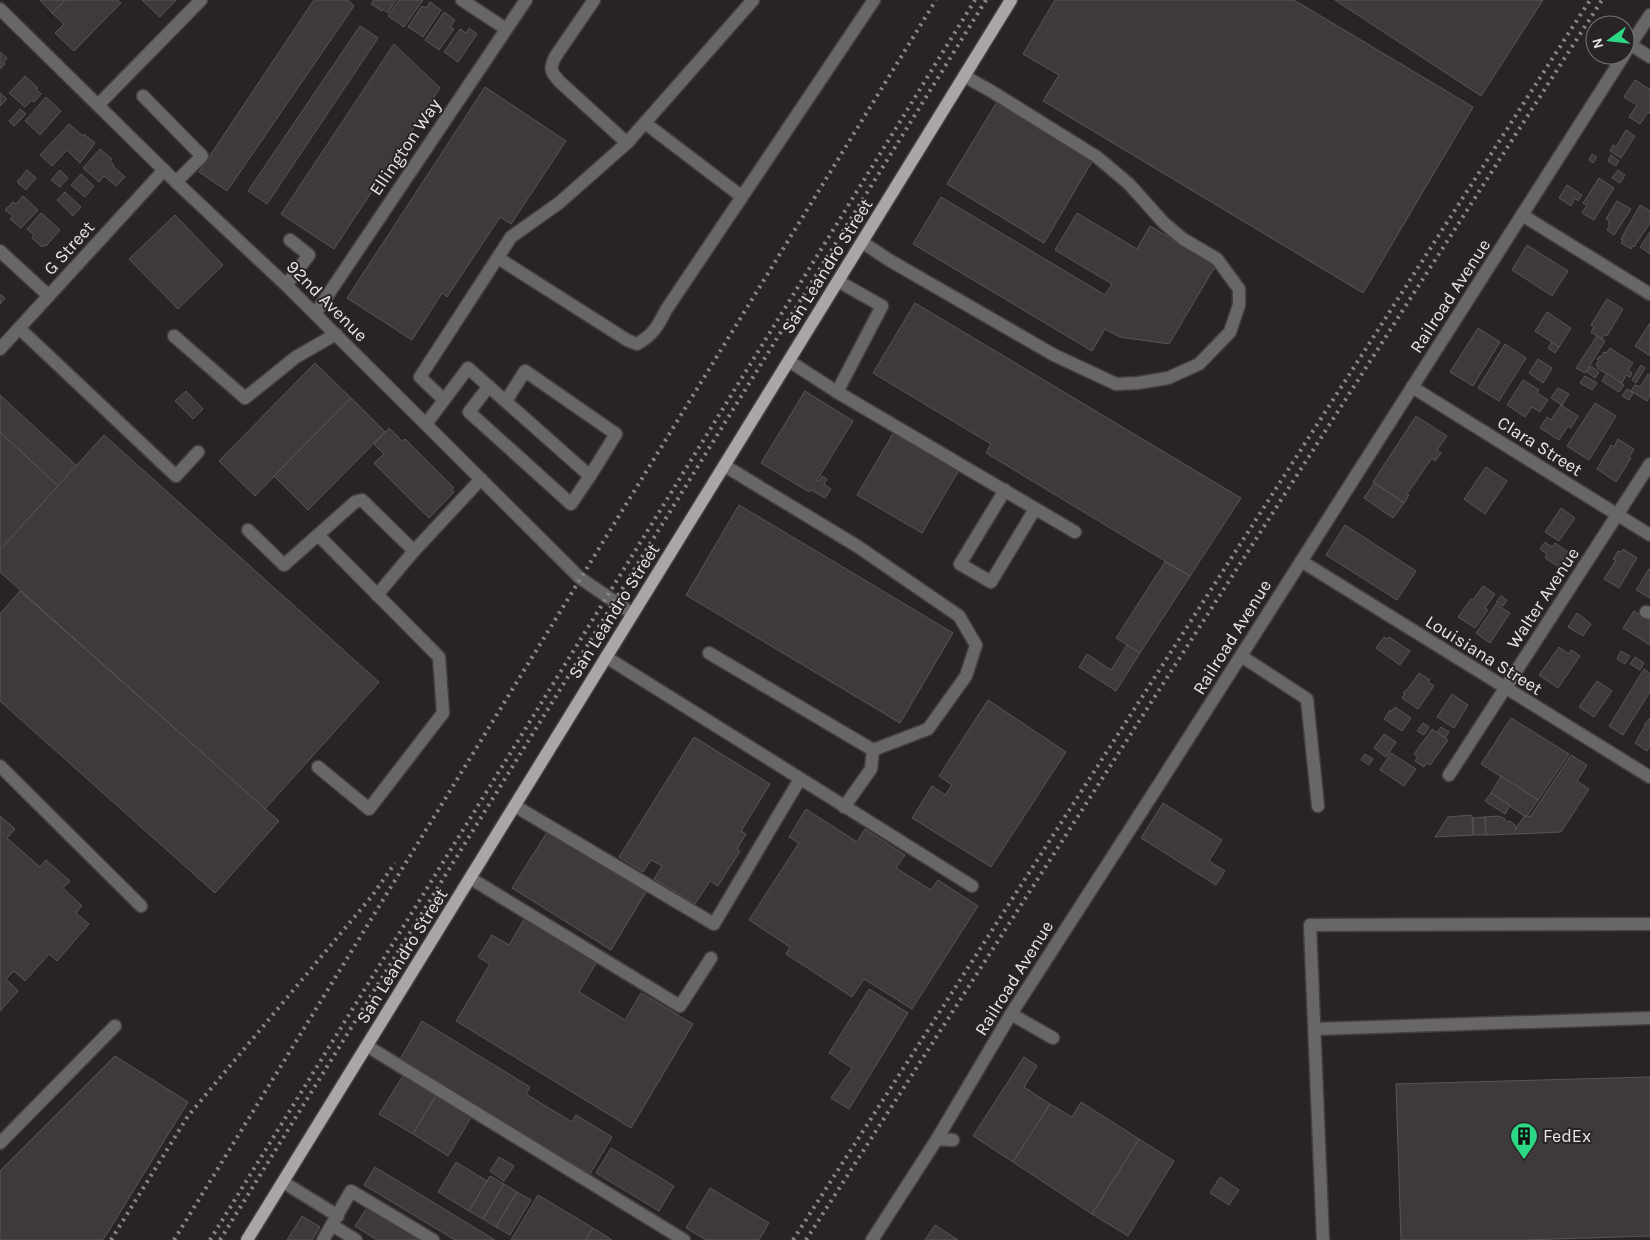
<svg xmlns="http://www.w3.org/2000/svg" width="1650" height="1240" font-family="Karla,sans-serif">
<rect width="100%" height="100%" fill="#282425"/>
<!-- building -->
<g fill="#3e3a3b" stroke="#595556">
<path d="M40 0H65L52 13Z"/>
<path d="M65 0H118L121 3 74 51 55 33 64 24 52 13Z"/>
<path d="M142 0H176L160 17Z"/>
<path d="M314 0H348L354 6 227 191 199 172Z"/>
<path d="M374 0H396L388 13 383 9 382 11 371 4Z"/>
<path d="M399 0H423L404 27 388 16Z"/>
<path d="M1055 0H1294L1473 107 1363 293 1043 101 1059 75 1023 54Z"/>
<path d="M1335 0H1543L1481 96Z"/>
<path d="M430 2 441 10 423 37 408 27 422 6 426 8Z"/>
<path d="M444 12 455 20 450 27 454 29 439 50 425 40Z"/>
<path d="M360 26 378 38 267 204 248 191Z"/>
<path d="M469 28 477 34 458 62 444 52 460 29 466 33Z"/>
<path d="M394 44 440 88 334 249 281 214Z"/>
<path d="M0 52 7 58 3 63 5 64 0 69Z"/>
<path d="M25 76 38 88 36 89 41 94 34 102 32 100 25 107 9 93Z"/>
<path d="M1635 80 1649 89 1650 88V114L1648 112 1640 124 1629 117 1637 105 1624 97Z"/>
<path d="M485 87 566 141 511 224 500 217 447 297 442 293 412 340 347 298Z"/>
<path d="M0 93 7 99 0 106Z"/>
<path d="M46 97 61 111 40 135 25 121Z"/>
<path d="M997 102 1093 160 1044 243 947 184Z"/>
<path d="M20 109 26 114 14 126 9 121Z"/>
<path d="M69 124 83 136 84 134 95 143 80 163 67 150 52 166 40 155Z"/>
<path d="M1626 130 1635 136 1621 158 1610 151 1613 145 1616 147Z"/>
<path d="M100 149 112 159 110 161 114 165 113 166 125 177 116 186 104 176 99 182 83 168Z"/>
<path d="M1592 154 1597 157 1593 163 1589 160Z"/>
<path d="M1611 155 1619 161 1616 166 1608 161Z"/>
<path d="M27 170 36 178 26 190 17 182Z"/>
<path d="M60 170 68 178 60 187 51 180Z"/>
<path d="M1618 170 1625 175 1620 183 1612 178Z"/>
<path d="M81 174 94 186 85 197 71 185Z"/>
<path d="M1599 178 1614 188 1594 220 1582 213 1587 205 1583 203Z"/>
<path d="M1567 185 1582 195 1578 201 1575 198 1571 206 1559 198Z"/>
<path d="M65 192 81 207 73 216 57 200Z"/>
<path d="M23 196 38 210 21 228 10 219 13 216 5 210 13 202 16 204Z"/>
<path d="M941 197 1105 295 1112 284 1055 250 1077 213 1137 249 1150 226 1216 265 1169 344 1120 337 1105 329 1092 351 913 244Z"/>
<path d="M1617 201 1631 209 1614 235 1607 230 1610 225 1608 224 1610 221 1606 219Z"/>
<path d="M1640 205 1650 211V223L1634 247 1632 246 1631 249 1621 243 1623 240 1621 239Z"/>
<path d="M41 213 60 230 46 246 45 245 42 247 32 238 34 235 27 229Z"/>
<path d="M175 215 223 265 178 309 129 259Z"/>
<path d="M1650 232V254L1640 247Z"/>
<path d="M1527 245 1568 271 1552 296 1512 270Z"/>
<path d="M0 294 5 298 0 304Z"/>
<path d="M1607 299 1623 309 1607 336 1604 334 1602 339 1591 332 1594 327 1591 325Z"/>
<path d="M915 303 1241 498 1190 576 986 453 991 444 873 373Z"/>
<path d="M1547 312 1571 328 1559 347 1535 331Z"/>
<path d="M1650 323V356L1635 346Z"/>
<path d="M1478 328 1500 342 1473 386 1450 372Z"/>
<path d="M1597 336 1605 341 1585 373 1576 368Z"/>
<path d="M1552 342 1559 347 1555 353 1548 348Z"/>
<path d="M1505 344 1526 358 1499 401 1478 388Z"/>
<path d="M1610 348 1633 363 1628 370 1632 373 1630 377 1626 375 1622 383 1597 368 1599 366 1596 365 1599 360 1597 359 1600 356 1601 357 1604 352 1606 353Z"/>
<path d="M1538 359 1552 368 1543 383 1529 373Z"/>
<path d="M315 363 351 398 255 496 219 461Z"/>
<path d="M1641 365 1645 368 1636 383 1632 380Z"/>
<path d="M1591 366 1599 372 1595 378 1587 372Z"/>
<path d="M1607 373 1624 385 1619 392 1602 381Z"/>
<path d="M1648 374 1650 375V396L1647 401 1631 391 1635 385 1640 387Z"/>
<path d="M1585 376 1597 383 1592 390 1580 383Z"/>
<path d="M1523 380 1539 390 1537 393 1548 400 1540 412 1532 407 1525 417 1507 405Z"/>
<path d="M1558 388 1569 394 1562 405 1551 398Z"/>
<path d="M1627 389 1633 393 1629 400 1622 396Z"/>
<path d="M186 391 203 409 193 419 175 401Z"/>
<path d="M805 391 853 421 817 480 819 481 822 476 827 479 824 484 831 489 825 498 811 490 809 492 761 463Z"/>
<path d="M0 395 77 466 58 486 0 432Z"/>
<path d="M351 398 385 432 308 510 274 476Z"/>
<path d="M1595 403 1616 416 1589 460 1567 446Z"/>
<path d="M1561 405 1578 416 1571 428 1568 426 1559 440 1540 428 1547 417 1551 420Z"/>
<path d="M1416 416 1447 436 1437 450 1441 453 1435 461 1432 458 1407 494 1409 495 1404 503 1373 482Z"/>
<path d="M389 428 402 441 405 439 454 488 451 490 454 492 429 518 374 463 384 454 374 444Z"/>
<path d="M0 432 58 486 0 550Z"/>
<path d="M894 432 959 470 922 533 857 495Z"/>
<path d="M104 435 379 682 265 809 0 572V550Z"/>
<path d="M1618 439 1634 449 1629 457 1631 458 1616 482 1597 469 1611 445 1614 447Z"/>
<path d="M1486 467 1507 481 1485 514 1464 499Z"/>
<path d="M1374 483 1404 503 1393 518 1364 498Z"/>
<path d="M739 505 953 633 900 723 686 595Z"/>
<path d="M1561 508 1575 518 1559 541 1545 532Z"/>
<path d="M1345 525 1416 571 1397 600 1326 555Z"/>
<path d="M1545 542 1552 547 1555 543 1572 555 1562 569 1545 558 1547 554 1540 549Z"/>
<path d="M1623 549 1637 558 1619 588 1604 579 1616 560 1613 559 1618 551 1621 552Z"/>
<path d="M1165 562 1190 576 1140 653 1116 638Z"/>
<path d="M1649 569H1650V598L1636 590Z"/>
<path d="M1483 586 1495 594 1485 608 1488 610 1475 628 1458 617 1471 599 1473 600Z"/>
<path d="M20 591 279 821 215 893 0 701V614Z"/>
<path d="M1501 596 1507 600 1503 606 1496 602Z"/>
<path d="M1496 604 1510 613 1490 643 1476 633Z"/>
<path d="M1634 611 1650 621V645L1623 628Z"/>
<path d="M1577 613 1591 624 1583 636 1568 627Z"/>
<path d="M1384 637 1388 639 1389 637 1410 651 1400 665 1376 648Z"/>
<path d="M1127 645 1140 653 1116 691 1079 667 1087 654 1111 670Z"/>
<path d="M1559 647 1569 654 1571 650 1580 656 1558 688 1539 675Z"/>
<path d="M1621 651 1630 656 1625 664 1617 659Z"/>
<path d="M1635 657 1644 663 1640 670 1630 664Z"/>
<path d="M1644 669 1650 673V692L1623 735 1609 726Z"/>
<path d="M1419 673 1430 680 1428 682 1434 686 1418 709 1402 698 1405 694 1403 693 1406 690H1407Z"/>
<path d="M1597 681 1612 691 1594 717 1579 707Z"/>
<path d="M1452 694 1468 705 1454 728 1437 717Z"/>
<path d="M988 700 1066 752 991 867 912 818 932 786 945 795 952 785 939 776Z"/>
<path d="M1395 707 1411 718 1402 731 1384 719 1390 710 1391 712Z"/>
<path d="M1511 718 1569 754 1538 800 1481 764Z"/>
<path d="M1650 718V745L1647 751 1635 743 1645 726 1644 725Z"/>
<path d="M1423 723 1429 727 1424 735 1417 731Z"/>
<path d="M1441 727 1449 732 1445 738 1437 732Z"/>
<path d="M1432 729 1448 740 1430 765 1427 763 1424 767 1415 761 1418 757 1414 754Z"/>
<path d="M1384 734 1396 742 1386 757 1374 748Z"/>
<path d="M694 737 770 784 741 831 746 834 737 849 740 851 718 886 710 881 695 904 654 879 662 866 651 860 643 872 619 857Z"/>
<path d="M1391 753 1416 769 1404 786 1380 770Z"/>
<path d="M1365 754 1373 759 1369 765 1361 760Z"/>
<path d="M1571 755 1587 765 1577 781 1589 789 1561 832 1517 834 1519 831 1516 828 1525 815 1530 817Z"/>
<path d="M1501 776 1538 800 1527 816H1524L1491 793Z"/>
<path d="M1491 793 1510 805 1505 814 1485 801Z"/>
<path d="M1163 803 1222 840 1209 861 1225 871 1216 885 1141 838Z"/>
<path d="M806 809 857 842 865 829 905 855 896 868 931 890 938 880 978 906 912 1009 864 979 852 997 786 954 790 947 749 920 799 843 789 837Z"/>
<path d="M1472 815 1473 835 1435 837 1448 817Z"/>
<path d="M0 816 15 829 7 838 40 867 46 860 70 881 63 888 82 906 76 913 89 924 57 961 49 954 25 981 14 971 6 979 18 991 0 1011Z"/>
<path d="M1497 816 1504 818 1507 822 1510 821 1516 826V834L1486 835 1485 817Z"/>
<path d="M1485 817 1486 835H1473V818Z"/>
<path d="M549 829 620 873 618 875 646 892 611 950 512 888Z"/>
<path d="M526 916 598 960 579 992 625 1020 641 993 693 1024 631 1128 456 1021 490 964 478 957 492 935 509 945Z"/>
<path d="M869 989 908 1013 849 1109 831 1098 852 1068 829 1053Z"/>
<path d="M422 1021 530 1087 526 1094 572 1122 576 1115 612 1137 590 1174 400 1059Z"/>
<path d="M115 1056 188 1102 103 1240H0V1171Z"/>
<path d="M1024 1057 1037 1066 1024 1087 1050 1104 1013 1162 973 1136Z"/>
<path d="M404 1074 437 1094 413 1134 379 1114Z"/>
<path d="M1650 1077V1236L1525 1240H1401L1396 1084Z"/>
<path d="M437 1094 472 1116 448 1156 413 1134Z"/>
<path d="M1081 1102 1139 1139 1092 1214 1013 1162 1050 1104 1072 1117Z"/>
<path d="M1139 1139 1174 1161 1128 1236 1092 1214Z"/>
<path d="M611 1148 674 1186 659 1211 596 1173Z"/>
<path d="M499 1157 514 1166 504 1181 490 1171Z"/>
<path d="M456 1162 487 1181 469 1211 438 1192Z"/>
<path d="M375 1167 495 1240H455L364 1185Z"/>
<path d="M490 1176 504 1184 483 1219 469 1211Z"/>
<path d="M1220 1177 1239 1190 1229 1205 1210 1193Z"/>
<path d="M504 1184 517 1192 496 1227 483 1219Z"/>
<path d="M710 1188 769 1223 759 1240H706L686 1228Z"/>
<path d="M517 1192 531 1200 510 1235 496 1227Z"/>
<path d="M538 1195 593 1228 586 1240H511Z"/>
<path d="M368 1206 424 1240H377L355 1226Z"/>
<path d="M302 1216 320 1227 312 1240H287Z"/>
<path d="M935 1225 958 1240H925Z"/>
<path d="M593 1228 612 1240H586Z"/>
</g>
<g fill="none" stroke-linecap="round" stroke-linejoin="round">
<!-- minor casing -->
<g stroke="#433f40" stroke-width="15">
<g id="minor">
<path d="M462 0 506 29"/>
<path d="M594 0 555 57C549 70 551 72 560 82L627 143"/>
<path d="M0 9 176 182 286 285 580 578 633 614"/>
<path d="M1631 45 1650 57"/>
<path d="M1625 53 1650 15"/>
<path d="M143 96 202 156 176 182"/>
<path d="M98 105 201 0"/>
<path d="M645 123 741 196"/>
<path d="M1522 215 1650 294"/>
<path d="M862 242 889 260 1054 355 1116 384 1138 383 1168 378 1199 364 1230 332 1239 305V289L1217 259 1183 239 1164 223 1129 184 1097 157 991 91 964 76"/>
<path d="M0 251 49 296"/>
<path d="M498 258 627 340 637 344C653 335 658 326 666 310L874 0"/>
<path d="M286 285 309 255 290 240"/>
<path d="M315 314 526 0"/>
<path d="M19 328 176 476 198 452"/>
<path d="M174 336 245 398 296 357 336 334"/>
<path d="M0 349 164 170"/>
<path d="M789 361 837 392 1075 532"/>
<path d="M1412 387 1650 535"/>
<path d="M837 392 882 306 838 281"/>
<path d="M444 400 420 377 511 237 559 203 627 143 753 0"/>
<path d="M506 401 525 371 616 434 590 476"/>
<path d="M426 424 468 368C509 404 549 440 590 476L571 504 469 412 489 386"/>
<path d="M725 466 857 546 959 616 976 645 966 676 928 729 873 750"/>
<path d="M1005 490 960 564 991 582 1035 509"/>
<path d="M248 530 284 565 355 502 362 500 414 551 481 479"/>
<path d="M1301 561 1650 777"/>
<path d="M377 595 414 551"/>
<path d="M1646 612 1650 613"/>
<path d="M709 653 873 750 871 769 844 807"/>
<path d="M1241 656 1307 699 1318 806"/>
<path d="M606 657 972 886"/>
<path d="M0 766 141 906"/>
<path d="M318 767 369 809 443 713 439 657 318 535"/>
<path d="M1449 775 1650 464"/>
<path d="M515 806 714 924 800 779"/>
<path d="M470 878 680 1006 711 958"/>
<path d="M1011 1014 1053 1038"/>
<path d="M1315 1029 1650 1018"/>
<path d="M367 1046 684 1240"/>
<path d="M937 1139 953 1140"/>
<path d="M0 1143 115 1026"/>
<path d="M283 1182 338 1216"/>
<path d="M332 1225 356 1240"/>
<path d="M323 1240 351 1191 433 1240"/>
<path d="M872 1240 937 1139 1011 1014 1156 789 1624 55"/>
<path d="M1323 1240 1310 925 1650 924"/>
</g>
</g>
<!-- major casing -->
<g stroke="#433f40" stroke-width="15">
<path id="major" d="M247 1240 1011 0"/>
</g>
<!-- minor -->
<use href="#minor" stroke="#686666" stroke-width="12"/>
<!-- major -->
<use href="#major" stroke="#aaa6a6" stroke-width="12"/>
<!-- rail -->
<g stroke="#898687" stroke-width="4" stroke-dasharray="2.5 5" stroke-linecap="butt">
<path d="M111 1240 188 1116 372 896 395 863"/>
<path d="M174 1240 936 0"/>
<path d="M210 1240 975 0"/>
<path d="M220 1240 986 0"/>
<path d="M793 1240 1590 0"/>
<path d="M806 1240 1602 0"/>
</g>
</g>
<!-- icons -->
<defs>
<g id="building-pin" transform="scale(1.4375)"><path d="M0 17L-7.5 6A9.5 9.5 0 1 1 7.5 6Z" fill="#2dd884" stroke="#282425"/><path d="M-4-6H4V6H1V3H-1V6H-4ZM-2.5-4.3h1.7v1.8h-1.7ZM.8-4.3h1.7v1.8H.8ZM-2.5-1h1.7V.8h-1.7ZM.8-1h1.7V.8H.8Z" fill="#111"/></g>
</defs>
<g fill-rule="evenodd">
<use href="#building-pin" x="1524" y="1136"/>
</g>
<g text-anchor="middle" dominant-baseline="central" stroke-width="4" stroke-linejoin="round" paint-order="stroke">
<!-- street labels -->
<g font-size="18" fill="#e8e6e6" stroke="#282425">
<text transform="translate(405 147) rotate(-56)">Ellington Way</text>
<text transform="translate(69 248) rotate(-48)">G Street</text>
<text transform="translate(827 266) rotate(-58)">San Leandro Street</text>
<text transform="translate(1450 296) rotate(-57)">Railroad Avenue</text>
<text transform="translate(327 301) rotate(45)">92nd Avenue</text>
<text transform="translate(1540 446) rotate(32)">Clara Street</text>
<text transform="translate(1543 598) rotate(-57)">Walter Avenue</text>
<text transform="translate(614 611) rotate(-58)">San Leandro Street</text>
<text transform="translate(1232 637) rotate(-58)">Railroad Avenue</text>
<text transform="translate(1484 655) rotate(32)">Louisiana Street</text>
<text transform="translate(402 956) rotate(-58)">San Leandro Street</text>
<text transform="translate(1014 978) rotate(-58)">Railroad Avenue</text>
</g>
<!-- poi labels -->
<g font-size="18" fill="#e8e6e6" stroke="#282425" text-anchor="start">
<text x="1543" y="1136">FedEx</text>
</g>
</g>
<!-- north arrow -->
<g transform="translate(1610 40) rotate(255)"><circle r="24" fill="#282425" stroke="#757272"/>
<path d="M0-4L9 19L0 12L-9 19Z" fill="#2dd884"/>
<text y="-8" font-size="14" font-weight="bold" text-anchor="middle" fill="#e8e6e6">N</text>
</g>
</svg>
